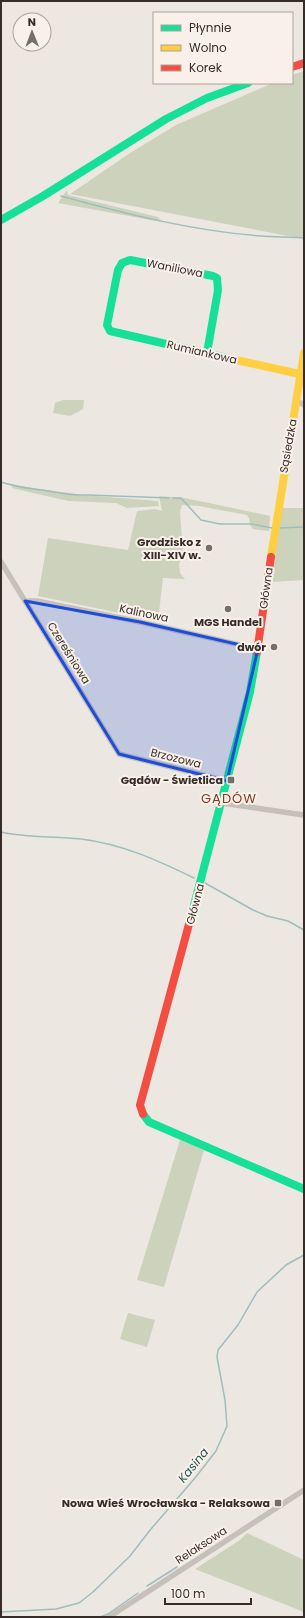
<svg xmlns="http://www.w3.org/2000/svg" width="305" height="1618" font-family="Poppins,sans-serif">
<rect width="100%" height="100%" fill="#ece7e1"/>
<!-- green -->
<g fill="#cdd2bc">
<path d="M304 71V239L70 194 130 153 176 125 273 83H292V75Z"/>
<path d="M67 190 68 195 158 217 162 222 58 203Z"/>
<path d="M63 400H84L83 409 70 416 53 413 55 403Z"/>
<path d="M12 485 83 495 158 501 159 506 127 508 116 503 68 501 12 488Z"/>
<path d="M159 496 185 498 270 516 269 531 253 529 250 525 249 518 247 515 199 506 182 505 180 512 183 552 179 564 180 573 185 579 163 578 158 621 38 596 48 538 128 550 137 511 155 509 162 511Z"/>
<path d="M281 508H304V580L272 582Z"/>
<path d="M180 1140 204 1150 164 1287 137 1280Z"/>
<path d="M128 1313 155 1320 147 1347 120 1339Z"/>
<path d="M247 1533 304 1560V1612L195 1569 240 1540Z"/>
</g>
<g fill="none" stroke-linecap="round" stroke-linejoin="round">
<!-- stream -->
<g stroke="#9ebebd" stroke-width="1.5">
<path d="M61 196C126 214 193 231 261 236 275 237 290 237 304 238"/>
<path d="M1 482C16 487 26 488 41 490 57 492 71 496 88 495L169 498"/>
<path d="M173 498H181L201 520 220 524H252L272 528"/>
<path d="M278 528 304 527"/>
<path d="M1 832C27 838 54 836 81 839 122 844 157 860 194 878"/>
<path d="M205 883 253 910 267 916 288 921 304 930"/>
<path d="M185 1561 210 1545"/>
<path d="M147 1586 177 1567"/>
<path d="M1 1612 56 1609 79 1603 93 1592 130 1556 151 1529 195 1478 216 1451 227 1426 225 1400 217 1357 218 1350 238 1325 257 1292 286 1265 304 1255"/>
<path d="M100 1617 108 1614 138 1593"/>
</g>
<!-- street -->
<g stroke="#c6bfba" stroke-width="5.5">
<path d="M296 400 304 405"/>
<path d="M1 562 119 754 227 781"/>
<path d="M25 601H37L140 622 258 649"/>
<path d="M222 803 304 815"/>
<path d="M109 1617 304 1490"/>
</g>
<!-- fast -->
<g stroke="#16e098" stroke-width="8">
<path d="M1 220 43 196 166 119 207 98 248 83"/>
<path d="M207 353 218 290 217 278 213 276 130 260 122 263 118 270 107 325 110 331 227 358"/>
<path d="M192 913 250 692 257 652"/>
<path d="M143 1114 149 1122 304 1189"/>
</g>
<!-- slow -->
<g stroke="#ffcf43" stroke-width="8">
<path d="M227 358 304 375"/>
<path d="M271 557 304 353"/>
</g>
<!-- jam -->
<g stroke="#f24e42" stroke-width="8">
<path d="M292 67 304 63"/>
<path d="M257 652 271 557"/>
<path d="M143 1114 140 1105 192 913"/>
</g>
</g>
<!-- marked area -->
<path fill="#1d4ed8" fill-opacity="0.2" stroke="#1d4ed8" stroke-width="3" stroke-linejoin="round" d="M25 601 140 622 258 649 227 781 119 754Z"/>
<!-- markers -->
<g fill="#766e69" stroke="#f9f1e9" stroke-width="1.5">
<circle cx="209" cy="548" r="4"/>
<circle cx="228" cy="609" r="4"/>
<circle cx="274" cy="647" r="4"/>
<rect x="227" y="776" width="8" height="8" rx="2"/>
<rect x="274" y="1499" width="8" height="8" rx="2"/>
</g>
<g text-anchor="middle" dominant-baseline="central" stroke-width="4" stroke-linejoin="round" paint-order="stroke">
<!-- street labels -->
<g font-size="11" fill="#362d28" stroke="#f9f1e9">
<text transform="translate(175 268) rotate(11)">Waniliowa</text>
<text transform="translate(202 352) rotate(13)">Rumiankowa</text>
<text transform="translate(288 446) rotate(-80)">Sąsiedzka</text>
<text transform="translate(266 588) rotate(-82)">Główna</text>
<text transform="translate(144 613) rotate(12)">Kalinowa</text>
<text transform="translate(69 653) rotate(58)">Czereśniowa</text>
<text transform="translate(176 758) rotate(14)">Brzozowa</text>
<text transform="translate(195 904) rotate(-75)">Główna</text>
<text transform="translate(201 1545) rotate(-33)">Relaksowa</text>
</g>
<!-- poi labels -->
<g font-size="11" font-weight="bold" fill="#362d28" stroke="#f9f1e9" text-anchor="end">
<text x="201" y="542">Grodzisko z<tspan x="201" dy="13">XIII-XIV w.</tspan></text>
<text x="228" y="622" text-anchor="middle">MGS Handel</text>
<text x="266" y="647">dwór</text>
<text x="223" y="780">Gądów - Świetlica</text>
<text x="270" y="1503">Nowa Wieś Wrocławska - Relaksowa</text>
</g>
<!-- water labels -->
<g font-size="12" font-style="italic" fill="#1f5356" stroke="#f9f1e9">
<text transform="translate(193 1465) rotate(-51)">Kasina</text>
</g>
<!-- quarter labels -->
<g font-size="13" letter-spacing="1" fill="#823a24" stroke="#f9f1e9">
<text x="229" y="798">GĄDÓW</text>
</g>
</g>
<!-- border -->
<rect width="305" height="1618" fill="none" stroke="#362d28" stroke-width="4"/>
<!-- legend -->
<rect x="153" y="12" width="140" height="72" fill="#f9f1e9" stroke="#aba39c"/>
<rect x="161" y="25" width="20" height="6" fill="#16e098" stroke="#aba39c"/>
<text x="189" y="32" font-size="12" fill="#362d28">Płynnie</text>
<rect x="161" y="45" width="20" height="6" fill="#ffcf43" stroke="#aba39c"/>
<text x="189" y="52" font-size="12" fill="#362d28">Wolno</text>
<rect x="161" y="65" width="20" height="6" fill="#f24e42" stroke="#aba39c"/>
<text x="189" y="72" font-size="12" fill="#362d28">Korek</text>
<!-- north arrow -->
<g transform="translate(32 32) rotate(359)"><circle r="19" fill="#f9f1e9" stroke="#aba39c"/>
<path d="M0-3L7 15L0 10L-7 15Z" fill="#766e69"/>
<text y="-6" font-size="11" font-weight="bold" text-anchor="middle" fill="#362d28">N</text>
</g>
<!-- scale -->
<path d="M165 1598v6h86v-6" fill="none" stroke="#362d28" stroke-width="2"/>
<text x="171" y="1598" font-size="12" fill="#362d28" stroke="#f9f1e9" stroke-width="3" paint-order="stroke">100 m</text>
</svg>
